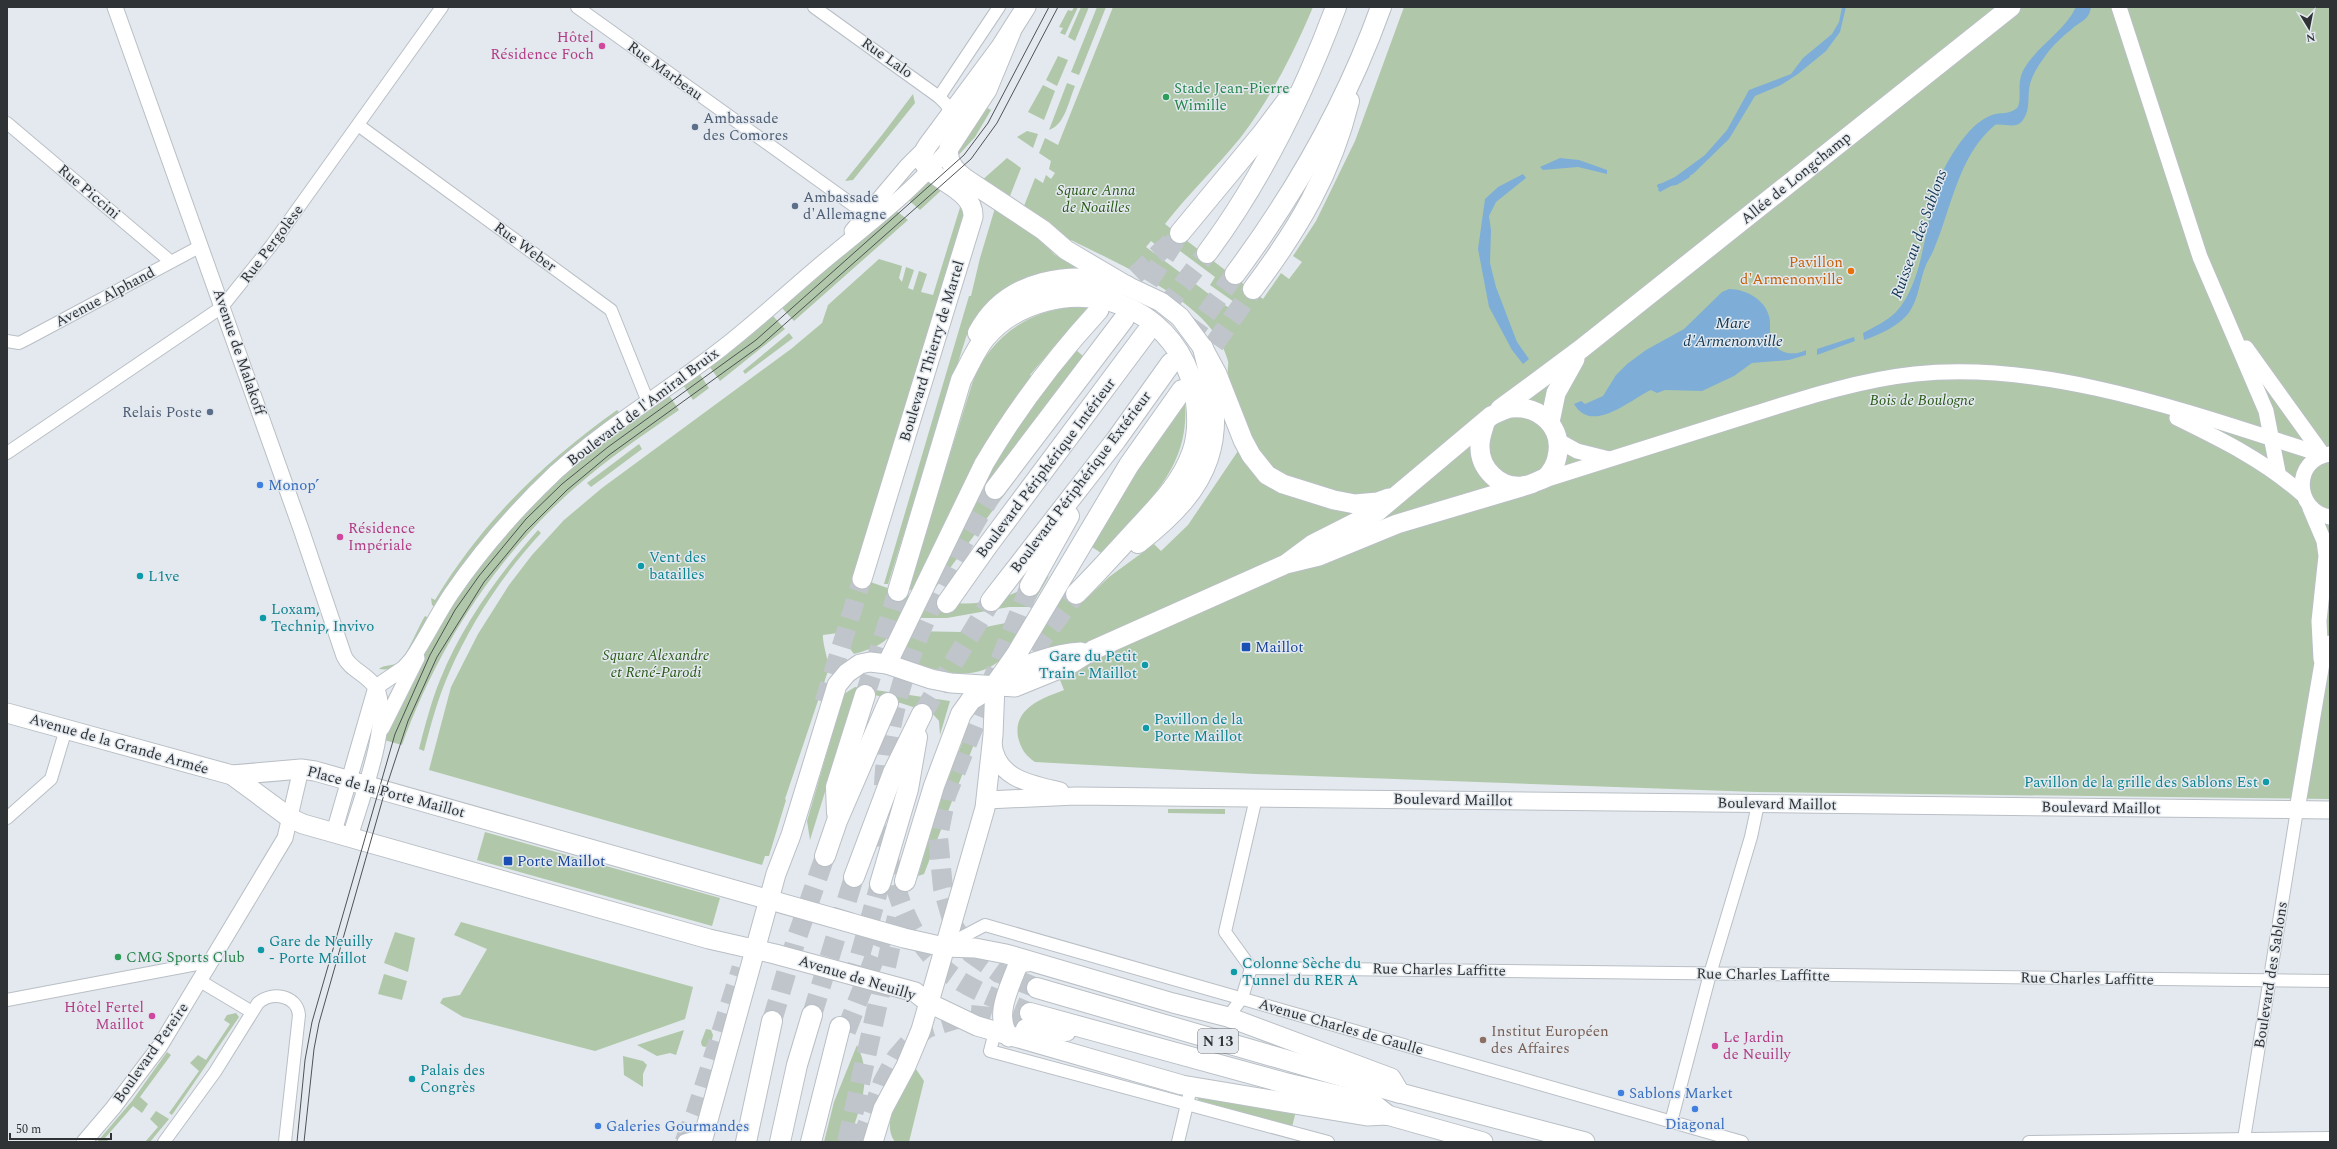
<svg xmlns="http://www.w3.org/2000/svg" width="2337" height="1149" font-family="Spectral,serif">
<rect width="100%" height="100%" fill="#e3e9ef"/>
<!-- green -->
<g fill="#b0c8a9" fill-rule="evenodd">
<path d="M1074 7H1078L1065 35 1060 33 1063 28 1059 27 1068 10 1072 11Z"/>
<path d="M1081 7H1089L1075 41 1068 37Z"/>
<path d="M1097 7H1106L1079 75 1071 72Z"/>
<path d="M1113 7H1313C1294 52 1271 98 1241 137 1217 167 1188 194 1165 224L1263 299 1281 273 1289 279 1302 262 1293 256 1316 221 1355 141 1404 7H2330V799L1756 792 1255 774 1035 762C1025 755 1021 749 1018 737 1013 708 1043 698 1064 690L1046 645 1037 644 1046 622 1069 586 1084 601 1109 577 1154 544 1161 551 1188 525 1240 448C1237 423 1233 398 1228 373 1227 369 1229 365 1228 361 1214 303 1120 265 1071 240L1069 243 1022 211 1035 178 1043 183 1046 175 1051 179 1055 173 1049 169 1051 161 1039 153 1045 138 1058 145ZM1151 241 1166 253 1172 245 1215 277 1210 285 1237 304 1248 307 1242 315 1221 303 1146 247Z"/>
<path d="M1058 56 1068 60 1057 86 1046 80Z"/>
<path d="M1067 83 1075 86C1069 100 1065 125 1049 130Z"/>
<path d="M1043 85 1055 91 1044 120 1028 112Z"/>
<path d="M913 94 915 103 853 180 845 181 882 135Z"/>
<path d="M982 105 991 110 975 137 956 158 955 154Z"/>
<path d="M1027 131 1038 134 1033 148 1017 137Z"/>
<path d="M1007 158 1021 168 1008 201 980 182Z"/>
<path d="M928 181 946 186 920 210 906 198Z"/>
<path d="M962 201 966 209 862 579 910 596C893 631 896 643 854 654L838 633 823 635C822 641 828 660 829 668L785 799 786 800 769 856H765L762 865 429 770 451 687 478 634 509 585 532 555 564 520 602 488 791 349 822 323 828 305 879 259 902 266 899 278 902 282 906 267 914 270 908 288 913 290 919 271 927 274 921 292 933 295Z"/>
<path d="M995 208 1041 240 1055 255 1075 266 1074 271 976 318 968 331 888 584H884L969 296H971L980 258Z"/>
<path d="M894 209 908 220 794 321 782 308Z"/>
<path d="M1072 307 1087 308 1030 375 1045 387 1076 350 1083 356 969 506 1016 479 930 595 908 589 972 384C988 339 1025 312 1072 307Z"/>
<path d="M773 316 785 329 720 381 709 366Z"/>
<path d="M789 333 793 338 745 374 743 371Z"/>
<path d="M699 373 709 388 693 400 683 385Z"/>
<path d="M669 395 679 410C649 431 619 451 591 474 504 545 440 640 402 745L384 740C391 720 401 701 410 682 452 596 510 516 585 456 612 434 641 415 669 395Z"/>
<path d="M1185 404C1190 471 1142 507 1101 553L1092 547 1144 460Z"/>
<path d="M617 410 620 413 435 607 432 605 431 598 435 600C482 522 544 462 617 410Z"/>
<path d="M639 444 642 449 591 487 587 483Z"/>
<path d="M538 530 541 533C504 573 471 622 449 673 438 698 431 724 424 751L419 749C425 726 431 702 440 680 462 625 499 574 538 530Z"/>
<path d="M1049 576 1031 607H1009L947 618H919L928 599C980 610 1004 600 1049 576Z"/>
<path d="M425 616 429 618C418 638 406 674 379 669 384 664 392 667 399 662 408 654 418 627 425 616Z"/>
<path d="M1020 620 1028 622C1021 632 1014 646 1006 655 975 686 940 671 905 660L902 656V650L912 631 961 632Z"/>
<path d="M855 687 950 701 940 735 939 721 932 713 869 693 855 696 810 840 807 821 844 694Z"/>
<path d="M964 738 974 744 924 874 918 876 940 800Z"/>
<path d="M1168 809H1225V814L1168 813Z"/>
<path d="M485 832 720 898 712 926 477 860Z"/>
<path d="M461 922 693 987 685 1019 595 1051 463 1017 440 1003 443 998 460 995 487 949 454 935Z"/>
<path d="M395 932 415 938 408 972 384 963Z"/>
<path d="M384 974 407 981 402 1000 378 994Z"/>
<path d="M236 1013 239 1017 172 1115 169 1113 199 1071 190 1063 198 1055 206 1060 230 1024 224 1020 227 1015Z"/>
<path d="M706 1029 711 1030 713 1035 711 1044 705 1047 702 1046 701 1042Z"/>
<path d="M684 1030 676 1055 670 1053 657 1056 637 1045Z"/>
<path d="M857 1045C874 1079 859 1108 849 1142H824L834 1102Z"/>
<path d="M167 1052 171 1055 140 1097 148 1104 142 1113 133 1106 105 1138 109 1142H97L132 1101Z"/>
<path d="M623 1056 643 1061 647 1065 643 1074V1087L624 1075Z"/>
<path d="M916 1069 924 1081 909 1142H895C879 1120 905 1088 916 1069Z"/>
<path d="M1197 1096 1296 1111 1292 1127 1198 1100Z"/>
<path d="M156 1111 169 1119 150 1142H145L158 1127 150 1119Z"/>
</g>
<!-- water -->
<g fill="#7eaed7">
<path d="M1842 7H1846L1840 32 1826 51 1798 74 1781 85 1755 96 1729 139 1693 174 1660 192 1658 190 1660 184 1675 177 1705 155 1727 130 1749 90 1791 74 1803 58 1832 34 1839 22Z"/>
<path d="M2076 7H2091C2089 21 2080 21 2072 29 2063 36 2053 45 2046 55 2040 63 2033 73 2030 84 2027 96 2031 109 2023 120 2016 130 2004 123 1995 125 1958 156 1952 207 1934 249 1932 255 1928 260 1926 265 1919 282 1919 299 1908 314 1898 326 1879 335 1864 340L1863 333C1874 327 1887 321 1896 312 1930 275 1923 200 1950 158 1960 142 1973 122 1992 115 2001 112 2010 115 2018 107 2022 96 2016 83 2024 69 2038 45 2064 32 2076 7Z"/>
<path d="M1560 158 1579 160 1607 170V174L1578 167 1543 170 1540 167Z"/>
<path d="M1523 174 1526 178 1496 202 1489 216 1491 230 1490 263 1496 287 1517 342 1529 359 1523 364 1512 350 1489 307 1478 249 1485 199 1498 187Z"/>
<path d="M1729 289C1746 289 1765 300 1769 316 1771 323 1769 330 1771 338 1775 353 1793 357 1806 350V355L1789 360 1752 363 1734 376 1702 391 1665 390 1657 393 1651 390C1631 399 1592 435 1574 404L1581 401 1585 404 1603 396 1616 375 1627 364 1646 350 1684 329 1722 292Z"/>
<path d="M1854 337 1855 341 1817 355V349Z"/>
</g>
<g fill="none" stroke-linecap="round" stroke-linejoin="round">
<!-- stream -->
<path stroke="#7eaed7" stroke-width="4" d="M1659 186 1676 183 1688 176"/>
<!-- primary-tunnel -->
<g stroke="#bfc5ca" stroke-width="19" stroke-dasharray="19 10" stroke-linecap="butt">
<path d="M1114 295 1180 233"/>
<path d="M824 702 862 579"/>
<path d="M684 1142 695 1114 741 968"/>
</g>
<!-- trunk-tunnel -->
<g stroke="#bfc5ca" stroke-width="20" stroke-dasharray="20 10" stroke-linecap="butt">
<path d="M1132 307 1180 233"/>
<path d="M1146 333 1207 253"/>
<path d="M1171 363 1235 274"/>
<path d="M1197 369 1253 289"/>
<path d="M995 489C927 599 863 732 890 864 898 902 912 938 940 965 963 989 1000 999 1030 1013"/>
<path d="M1030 586 946 796 938 837 943 888 954 927 971 953 999 973 1037 988"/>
<path d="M1015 675 1076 594"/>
<path d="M865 695 898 591"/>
<path d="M922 714 991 601"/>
<path d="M852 984 880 884"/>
<path d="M812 1015 854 877"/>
<path d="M772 1021 795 943 825 856"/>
<path d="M846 1031 883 936"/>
<path d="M847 1142 897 917"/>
<path d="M861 1142 883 1082 896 1058 910 1042 927 1028 970 1015 990 1017 1026 1029"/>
</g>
<!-- minor casing -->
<g stroke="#b9bfc5" stroke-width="14">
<g id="minor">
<path d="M577 7 853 205 864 208 874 205"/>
<path d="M814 7 939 97 947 105 950 117"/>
<path d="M939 97 999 7"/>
<path d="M7 123 170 261"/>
<path d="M358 125 611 310 648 402"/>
<path d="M7 341 19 343 25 340 201 246"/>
<path d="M7 453 222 307 271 246 442 7"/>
<path d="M7 818 51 779 66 729"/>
<path d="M947 945 985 925 1742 1142"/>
<path d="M1251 968 2330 981"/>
<path d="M1251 968 1225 932 1256 798"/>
<path d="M200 981 252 1012"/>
<path d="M7 1000 197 964 209 967"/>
<path d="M1228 1017 1242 998 1251 968"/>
<path d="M995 1032 990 1051 1328 1142"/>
<path d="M1671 1122 1710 974 1751 837 1758 804"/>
<path d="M2244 1139 2297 810"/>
<path d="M164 1142 215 1072 258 1003C272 991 297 995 299 1015L285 1142"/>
<path d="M1178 1142 1189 1096"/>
<path d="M2029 1142 2330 1138"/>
</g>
</g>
<!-- tertiary casing -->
<g stroke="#b9bfc5" stroke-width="17">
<g id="tertiary">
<path d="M115 7 301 529 344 656C350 670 368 674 376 688 393 719 360 802 350 837"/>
<path d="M2119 7 2200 257 2266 411 2278 472"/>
<path d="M852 231 907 166 928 145"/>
<path d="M2246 348 2323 455"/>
<path d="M2177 418C2222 440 2265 461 2302 494"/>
<path d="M1559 441 1577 451 1609 459"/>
<path d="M2330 454C2292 459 2294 511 2330 517"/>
<path d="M1541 481C1611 459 1680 437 1750 415 1804 398 1859 380 1915 374 2050 360 2196 415 2323 455"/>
<path d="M2310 508 2324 541 2326 556 2319 621 2321 659"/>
<path d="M382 728 417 658"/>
<path d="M2297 810 2322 663 2330 643"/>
<path d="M334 832 376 687 404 668 412 659C426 638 437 615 451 594 481 550 517 509 556 472 607 426 667 391 721 349 760 319 795 285 833 254 874 220 915 189 949 148"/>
<path d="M84 1142 113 1108 160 1046 285 838 301 769"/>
<path d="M685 1142 702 1137"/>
</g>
</g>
<!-- secondary casing -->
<g stroke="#b9bfc5" stroke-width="19">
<g id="secondary">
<path d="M993 744C997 779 1031 784 1060 791"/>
<path d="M987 800 1076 796 2330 810"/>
</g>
</g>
<!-- primary casing -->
<g stroke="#b9bfc5" stroke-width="21">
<g id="primary">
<path d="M1011 32 987 90 949 148C946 161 956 172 966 179L1043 230 1066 250 1127 286 1161 302 1180 317 1203 348 1217 374 1243 440 1251 455 1267 475 1283 484 1334 500 1355 504 1378 502 1389 498"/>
<path d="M1500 409 1581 349 2011 7"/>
<path d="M1550 422 1556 393 1575 359"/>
<path d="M1485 423C1483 430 1480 437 1480 445 1479 468 1499 489 1523 486"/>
<path d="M862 579 973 217C975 181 904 178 928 145L1000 48 1026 7"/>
<path d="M887 664 984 464C1017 408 1055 358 1099 310"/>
<path d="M997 683C1014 666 1057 653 1081 652"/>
<path d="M7 713 232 775 301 769 315 771 904 938 944 947 975 948 1006 954 1173 1003 1228 1017 1391 1078 1400 1093 1585 1142"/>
<path d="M232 775 290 818 303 824 709 939 775 954 915 992 929 1003 977 1026 1182 1085 1367 1116 1387 1115 1483 1142"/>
<path d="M1009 1037C994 1015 1009 989 1017 967L1022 962H1027"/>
<path d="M702 1142 776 874 791 835 837 685 847 673 860 664 870 662 887 664 931 679 951 683 1015 687 1069 665 1093 650 1286 564 1319 556 1397 524 1531 484C1535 482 1541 480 1545 478 1551 473 1556 464 1557 457 1564 428 1540 405 1511 408 1505 409 1497 413 1491 416L1378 511 1313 544 1286 564"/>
<path d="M873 1142 883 1109 906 1066 921 1030 985 808 993 735 995 685"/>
</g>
</g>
<!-- trunk casing -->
<g stroke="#b9bfc5" stroke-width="22">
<g id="trunk">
<path d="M1180 233 1262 134 1289 98"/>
<path d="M1207 253C1263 178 1303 95 1336 7"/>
<path d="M1235 274C1295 193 1347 102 1381 7"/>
<path d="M1253 289C1298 229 1331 174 1349 101"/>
<path d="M978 333C1007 278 1073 270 1127 286"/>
<path d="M995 489 1124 319"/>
<path d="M1138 543C1213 485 1228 440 1203 348"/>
<path d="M1030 586 1069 516"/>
<path d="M898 591 961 380C969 366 975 350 985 338 1001 319 1022 307 1046 301 1117 282 1187 328 1196 402 1198 419 1198 437 1192 453 1181 484 1158 506 1136 530 1116 552 1096 574 1076 594"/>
<path d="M991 601 1116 440 1171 363"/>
<path d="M947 603 988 545 1146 333"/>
<path d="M837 813 836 787 865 695"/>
<path d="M825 856 837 821 888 703"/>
<path d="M854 877 893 773 922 714"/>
<path d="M905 881 934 786 961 714 971 700 995 685 1016 655 1129 465 1182 390"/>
<path d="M880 884 908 789 917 737"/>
<path d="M1037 988 1400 1093"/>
<path d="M1030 1013 1285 1083 1373 1104 1387 1115"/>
<path d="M1026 1029 1066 1031"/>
<path d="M746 1142 772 1021"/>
<path d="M780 1142 797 1065 812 1015"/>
<path d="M811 1142 840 1027"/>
</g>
</g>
<!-- minor -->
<use href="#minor" stroke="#fff" stroke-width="12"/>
<!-- tertiary -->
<use href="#tertiary" stroke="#fff" stroke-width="15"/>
<!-- secondary -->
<use href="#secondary" stroke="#fff" stroke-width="17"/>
<!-- primary -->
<use href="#primary" stroke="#fff" stroke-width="19"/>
<!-- trunk -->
<use href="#trunk" stroke="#fff" stroke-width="20"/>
<!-- tram -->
<g stroke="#4f5255" stroke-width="1">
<path d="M297 1142 305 1060 312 1022 395 734 430 655 455 610 479 576 526 519 562 484 608 447 756 340 964 155 988 123 1049 7"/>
<path d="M304 1142 314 1049 319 1023 385 791 408 721 437 657 484 582 526 531 567 490 609 455 760 346 971 159 997 123 1058 7"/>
</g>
</g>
<!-- markers -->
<g fill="#d1479c" stroke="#e3e9ef" stroke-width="1.5">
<circle cx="602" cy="46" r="4"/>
<circle cx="340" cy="537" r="4"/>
<circle cx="152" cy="1016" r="4"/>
<circle cx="1715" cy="1046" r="4"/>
</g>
<g fill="#2e9e5b" stroke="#e3e9ef" stroke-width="1.5">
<circle cx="1166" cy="97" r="4"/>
<circle cx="118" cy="957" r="4"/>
</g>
<g fill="#5c6f8a" stroke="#e3e9ef" stroke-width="1.5">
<circle cx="695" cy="127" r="4"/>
<circle cx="795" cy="206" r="4"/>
<circle cx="210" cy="412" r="4"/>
</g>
<circle fill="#e8710a" stroke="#e3e9ef" stroke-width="1.5" cx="1851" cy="271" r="4"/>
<g fill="#3f7fe0" stroke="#e3e9ef" stroke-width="1.5">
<circle cx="260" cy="485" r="4"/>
<circle cx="1621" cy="1093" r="4"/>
<circle cx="1695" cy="1109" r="4"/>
<circle cx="598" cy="1126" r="4"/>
</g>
<g fill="#0f9aa8" stroke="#e3e9ef" stroke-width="1.5">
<circle cx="641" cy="566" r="4"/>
<circle cx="140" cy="576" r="4"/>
<circle cx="263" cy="618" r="4"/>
<circle cx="1145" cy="665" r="4"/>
<circle cx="1146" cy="728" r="4"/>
<circle cx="2266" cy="782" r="4"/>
<circle cx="261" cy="950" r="4"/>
<circle cx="1234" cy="972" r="4"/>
<circle cx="412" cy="1079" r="4"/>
</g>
<g fill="#1a4fb4" stroke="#e3e9ef" stroke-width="1.5">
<rect x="1241" y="642" width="10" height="10" rx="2"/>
<rect x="503" y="856" width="10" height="10" rx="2"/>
</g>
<circle fill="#8d6e63" stroke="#e3e9ef" stroke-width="1.5" cx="1483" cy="1040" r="4"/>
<g text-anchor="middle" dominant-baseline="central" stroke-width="3" stroke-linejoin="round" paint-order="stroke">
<!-- shield labels -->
<rect fill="#e3e9ef" stroke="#666a6d" stroke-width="1" x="1198" y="1029" width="40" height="24" rx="3"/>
<g font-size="14" font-weight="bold" fill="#303335">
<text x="1218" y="1041">N 13</text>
</g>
<!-- hotel labels -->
<g font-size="15" fill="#b23c85" stroke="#e3e9ef" text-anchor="end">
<text x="594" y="37">Hôtel<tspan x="594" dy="17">Résidence Foch</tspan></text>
<text x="348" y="528" text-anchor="start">Résidence<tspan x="348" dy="17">Impériale</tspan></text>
<text x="144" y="1007">Hôtel Fertel<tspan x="144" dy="17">Maillot</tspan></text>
<text x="1723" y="1037" text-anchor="start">Le Jardin<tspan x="1723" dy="17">de Neuilly</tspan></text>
</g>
<!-- street labels -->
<g font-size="15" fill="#303335" stroke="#e3e9ef">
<text transform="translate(887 58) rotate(35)">Rue Lalo</text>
<text transform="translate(665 71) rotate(36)">Rue Marbeau</text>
<text transform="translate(1796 178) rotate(-39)">Allée de Longchamp</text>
<text transform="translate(89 192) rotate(40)">Rue Piccini</text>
<text transform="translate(272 244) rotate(-53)">Rue Pergolèse</text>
<text transform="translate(525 247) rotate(36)">Rue Weber</text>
<text transform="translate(105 297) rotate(-28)">Avenue Alphand</text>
<text transform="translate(932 351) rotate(-73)">Boulevard Thierry de Martel</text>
<text transform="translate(239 352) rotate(71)">Avenue de Malakoff</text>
<text transform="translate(643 407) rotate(-37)">Boulevard de l'Amiral Bruix</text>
<text transform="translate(1046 468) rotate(-53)">Boulevard Périphérique Intérieur</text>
<text transform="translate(1081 482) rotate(-53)">Boulevard Périphérique Extérieur</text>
<text transform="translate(119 744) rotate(16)">Avenue de la Grande Armée</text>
<text transform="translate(386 792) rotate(15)">Place de la Porte Maillot</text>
<text transform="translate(1453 800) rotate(1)">Boulevard Maillot</text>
<text transform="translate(1777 804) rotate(1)">Boulevard Maillot</text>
<text transform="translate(2101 808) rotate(1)">Boulevard Maillot</text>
<text transform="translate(1439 970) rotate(1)">Rue Charles Laffitte</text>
<text transform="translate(1763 975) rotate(1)">Rue Charles Laffitte</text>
<text transform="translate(2271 975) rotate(-81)">Boulevard des Sablons</text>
<text transform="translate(857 978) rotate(17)">Avenue de Neuilly</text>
<text transform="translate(2087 979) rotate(1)">Rue Charles Laffitte</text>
<text transform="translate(1341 1027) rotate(16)">Avenue Charles de Gaulle</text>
<text transform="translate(151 1053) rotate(-55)">Boulevard Pereire</text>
</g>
<!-- leisure labels -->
<g font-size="15" fill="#27864d" stroke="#e3e9ef" text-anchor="start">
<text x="1174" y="88">Stade Jean-Pierre<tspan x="1174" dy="17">Wimille</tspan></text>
<text x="126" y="957">CMG Sports Club</text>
</g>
<!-- service labels -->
<g font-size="15" fill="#4e5e75" stroke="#e3e9ef" text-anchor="start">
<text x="703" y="118">Ambassade<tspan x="703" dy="17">des Comores</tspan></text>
<text x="803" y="197">Ambassade<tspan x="803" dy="17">d'Allemagne</tspan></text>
<text x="202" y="412" text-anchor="end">Relais Poste</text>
</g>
<!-- park labels -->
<g font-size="15" font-style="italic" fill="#2a5917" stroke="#e3e9ef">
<text x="1096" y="190">Square Anna<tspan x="1096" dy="17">de Noailles</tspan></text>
<text x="1922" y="400">Bois de Boulogne</text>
<text x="656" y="655">Square Alexandre<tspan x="656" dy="17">et René-Parodi</tspan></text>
</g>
<!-- food labels -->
<g font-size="15" fill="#c56008" stroke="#e3e9ef" text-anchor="end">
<text x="1843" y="262">Pavillon<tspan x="1843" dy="17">d'Armenonville</tspan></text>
</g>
<!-- shop labels -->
<g font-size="15" fill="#366cbe" stroke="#e3e9ef" text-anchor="start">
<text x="268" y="485">Monop’</text>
<text x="1629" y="1093">Sablons Market</text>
<text x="1695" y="1124" text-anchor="middle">Diagonal</text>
<text x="606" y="1126">Galeries Gourmandes</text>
</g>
<!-- culture labels -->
<g font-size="15" fill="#0d838f" stroke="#e3e9ef" text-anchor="start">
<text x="649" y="557">Vent des<tspan x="649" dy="17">batailles</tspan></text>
<text x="148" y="576">L1ve</text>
<text x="271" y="609">Loxam,<tspan x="271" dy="17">Technip, Invivo</tspan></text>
<text x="1137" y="656" text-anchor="end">Gare du Petit<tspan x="1137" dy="17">Train - Maillot</tspan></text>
<text x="1154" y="719">Pavillon de la<tspan x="1154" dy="17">Porte Maillot</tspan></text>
<text x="2258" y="782" text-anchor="end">Pavillon de la grille des Sablons Est</text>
<text x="269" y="941">Gare de Neuilly<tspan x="269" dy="17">- Porte Maillot</tspan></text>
<text x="1242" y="963">Colonne Sèche du<tspan x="1242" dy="17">Tunnel du RER A</tspan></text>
<text x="420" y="1070">Palais des<tspan x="420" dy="17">Congrès</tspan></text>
</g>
<!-- transit labels -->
<g font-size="15" fill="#164399" stroke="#e3e9ef" text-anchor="start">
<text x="1255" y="647">Maillot</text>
<text x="517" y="861">Porte Maillot</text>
</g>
<!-- education labels -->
<g font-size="15" fill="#785e54" stroke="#e3e9ef" text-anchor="start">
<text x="1491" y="1031">Institut Européen<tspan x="1491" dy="17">des Affaires</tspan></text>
</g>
<!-- water labels -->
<g font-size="16" font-style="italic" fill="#123753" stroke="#e3e9ef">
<text transform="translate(1919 234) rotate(-70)">Ruisseau des Sablons</text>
<text x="1733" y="323">Mare<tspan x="1733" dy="18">d'Armenonville</tspan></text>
</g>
</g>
<!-- border -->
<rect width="2337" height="1149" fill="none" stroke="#303335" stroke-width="16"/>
<!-- north arrow -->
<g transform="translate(2309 28) rotate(170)" stroke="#e3e9ef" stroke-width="3" paint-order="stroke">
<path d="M0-3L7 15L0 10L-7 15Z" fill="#303335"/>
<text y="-6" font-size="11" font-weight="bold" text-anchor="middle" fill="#303335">N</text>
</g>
<!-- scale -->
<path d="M10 1133v6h101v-6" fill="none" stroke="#303335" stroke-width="2"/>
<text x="16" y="1133" font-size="12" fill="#303335" stroke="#e3e9ef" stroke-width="3" paint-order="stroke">50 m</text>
</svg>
